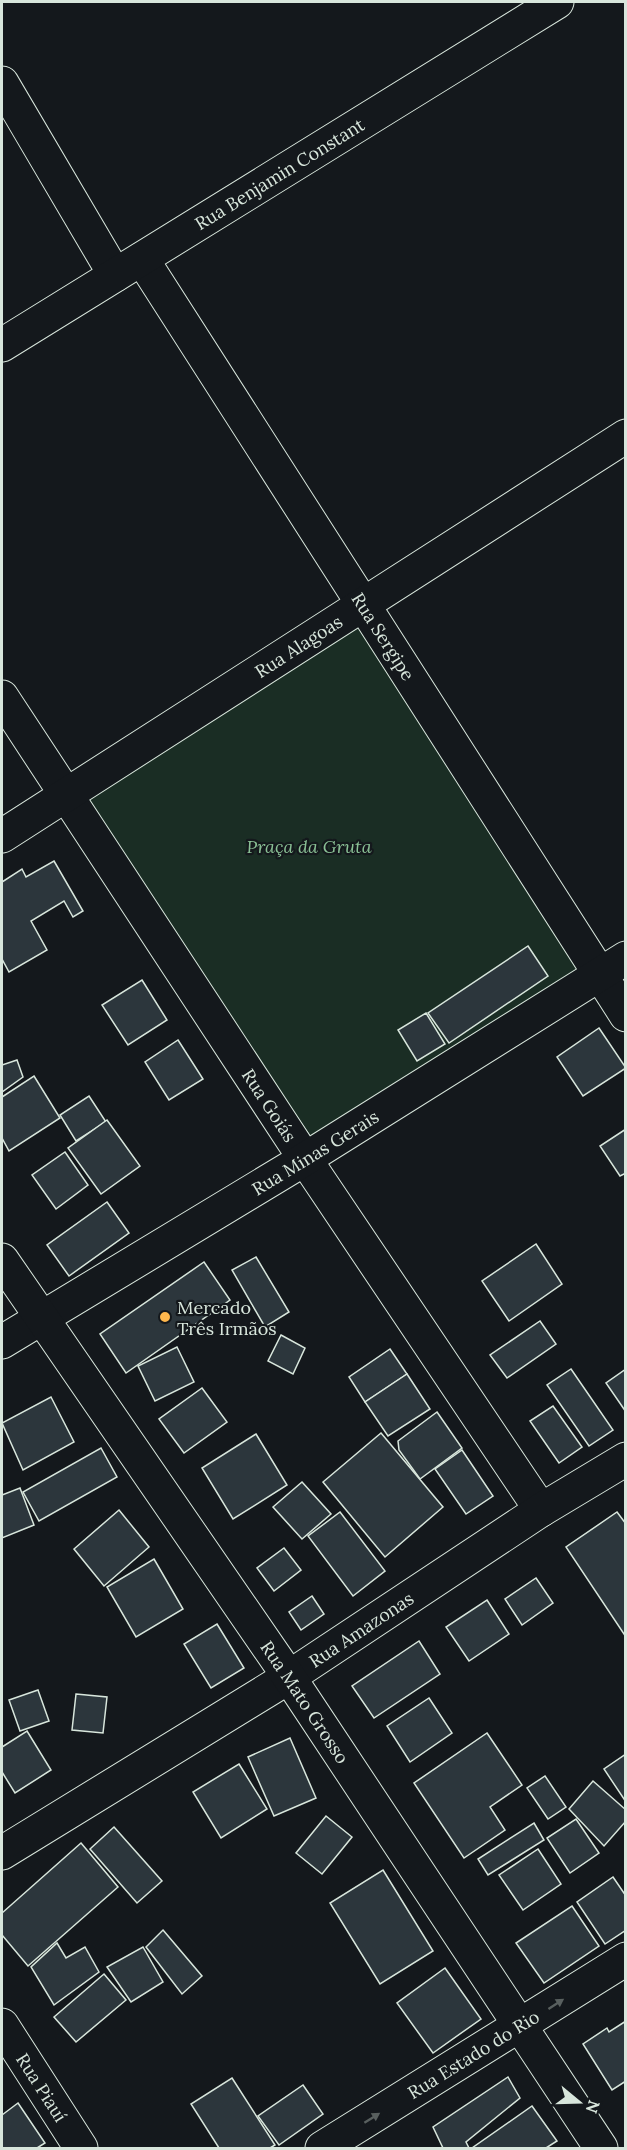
<svg xmlns="http://www.w3.org/2000/svg" width="627" height="2150" font-family="Lora,serif">
<rect width="100%" height="100%" fill="#14181c"/>
<!-- green -->
<path fill="#1a2d24" stroke="#939e99" stroke-width="1.5" d="M358 618 580 972 314 1142 81 802Z"/>
<!-- building -->
<g fill="#2c363c" stroke="#d8e6dc" stroke-width="1.5">
<path d="M54 861 83 911 73 917 64 901 31 921 47 950 9 972 2 959V882L22 869 26 877Z"/>
<path d="M528 946 548 976 449 1043 428 1013Z"/>
<path d="M142 980 167 1020 128 1045 102 1005Z"/>
<path d="M426 1013 445 1044 417 1061 398 1030Z"/>
<path d="M599 1028 626 1068 583 1096 557 1057Z"/>
<path d="M178 1040 203 1079 169 1100 145 1062Z"/>
<path d="M17 1060 23 1077 2 1092V1065Z"/>
<path d="M34 1076 60 1118 9 1151 2 1138V1097Z"/>
<path d="M89 1096 106 1122 76 1141 60 1115Z"/>
<path d="M107 1120 140 1166 101 1194 68 1148Z"/>
<path d="M626 1129V1173L620 1176 600 1146Z"/>
<path d="M65 1152 88 1185 56 1209 32 1175Z"/>
<path d="M107 1202 129 1233 69 1276 47 1245Z"/>
<path d="M536 1244 562 1284 509 1321 482 1281Z"/>
<path d="M256 1257 289 1312 265 1327 232 1270Z"/>
<path d="M204 1262 230 1300 126 1373 100 1334Z"/>
<path d="M540 1321 556 1344 507 1378 490 1355Z"/>
<path d="M281 1335 305 1348 293 1374 268 1361Z"/>
<path d="M177 1347 194 1382 155 1401 138 1366Z"/>
<path d="M390 1349 407 1374 365 1402 349 1377Z"/>
<path d="M571 1369 613 1430 589 1446 547 1385Z"/>
<path d="M626 1369V1412L606 1383Z"/>
<path d="M407 1374 430 1409 388 1436 365 1402Z"/>
<path d="M202 1388 227 1422 184 1453 159 1419Z"/>
<path d="M51 1397 74 1442 23 1470 2 1423Z"/>
<path d="M553 1406 582 1447 559 1463 530 1421Z"/>
<path d="M437 1412 462 1448 420 1479 399 1450 398 1441Z"/>
<path d="M381 1433 443 1507 385 1557 323 1482Z"/>
<path d="M256 1434 287 1485 233 1519 202 1468Z"/>
<path d="M101 1448 117 1477 39 1521 23 1492Z"/>
<path d="M462 1450 493 1496 466 1514 435 1469Z"/>
<path d="M302 1482 331 1514 302 1539 273 1507Z"/>
<path d="M20 1488 34 1525 2 1538V1495Z"/>
<path d="M119 1510 149 1547 104 1586 74 1549Z"/>
<path d="M340 1512 385 1571 353 1596 308 1536Z"/>
<path d="M617 1512 626 1524V1637L566 1547Z"/>
<path d="M284 1548 301 1570 274 1591 257 1568Z"/>
<path d="M154 1559 183 1609 136 1637 107 1587Z"/>
<path d="M536 1578 553 1603 522 1625 505 1599Z"/>
<path d="M312 1596 324 1614 301 1630 289 1612Z"/>
<path d="M487 1600 509 1634 469 1661 446 1627Z"/>
<path d="M217 1624 244 1668 211 1688 184 1644Z"/>
<path d="M419 1641 440 1674 374 1718 352 1686Z"/>
<path d="M38 1690 49 1721 20 1731 9 1700Z"/>
<path d="M76 1694 107 1697 103 1733 72 1730Z"/>
<path d="M429 1698 452 1733 410 1762 387 1726Z"/>
<path d="M27 1731 51 1770 15 1793 2 1772V1747Z"/>
<path d="M487 1733 522 1785 490 1807 505 1830 464 1858 414 1783Z"/>
<path d="M290 1738 316 1798 274 1816 248 1757Z"/>
<path d="M626 1754V1802L604 1769Z"/>
<path d="M239 1764 267 1809 221 1838 193 1792Z"/>
<path d="M545 1776 566 1807 548 1819 527 1788Z"/>
<path d="M593 1781 626 1810V1821L604 1846 569 1809Z"/>
<path d="M326 1816 352 1837 322 1874 296 1853Z"/>
<path d="M576 1819 599 1853 570 1873 547 1838Z"/>
<path d="M534 1823 544 1840 488 1875 478 1859Z"/>
<path d="M114 1827 162 1881 137 1903 90 1849Z"/>
<path d="M81 1843 118 1887 28 1966 2 1935V1913Z"/>
<path d="M538 1849 561 1884 523 1910 499 1875Z"/>
<path d="M383 1870 433 1951 380 1984 330 1903Z"/>
<path d="M613 1877 626 1896V1930L605 1944 577 1902Z"/>
<path d="M572 1906 599 1946 544 1983 516 1943Z"/>
<path d="M163 1930 202 1976 182 1994 146 1947Z"/>
<path d="M57 1943 66 1958 85 1947 99 1972 54 2005 31 1967Z"/>
<path d="M143 1947 163 1982 131 2002 107 1967Z"/>
<path d="M445 1968 481 2019 433 2053 397 2003Z"/>
<path d="M104 1974 126 2000 76 2042 54 2017Z"/>
<path d="M626 2021V2081L612 2090 583 2044 607 2028 609 2032Z"/>
<path d="M508 2077 520 2098 466 2142 469 2148H443L433 2127Z"/>
<path d="M232 2078 275 2145 270 2148H219L191 2104Z"/>
<path d="M303 2085 323 2114 279 2145 258 2116Z"/>
<path d="M18 2103 45 2143 37 2148H2V2115Z"/>
<path d="M532 2106 557 2141 546 2148H472Z"/>
</g>
<g fill="none" stroke-linecap="round" stroke-linejoin="round">
<!-- minor casing -->
<g stroke="#d8e6dc" stroke-width="35">
<g id="minor">
<path d="M2 83 115 275"/>
<path id="s1" d="M142 259 626 1015"/>
<path id="s2" d="M2 697 305 1159 541 1510"/>
<path id="s3" d="M2 836 626 436"/>
<path id="s4" d="M2 1342 305 1159 626 958"/>
<path id="s5" d="M2 1853 289 1677 541 1510 626 1459"/>
<path id="s6" d="M2 2025 81 2148"/>
<path id="s7" d="M322 2148 626 1959"/>
</g>
</g>
<!-- tertiary casing -->
<g stroke="#d8e6dc" stroke-width="35">
<g id="tertiary">
<path id="s8" d="M2 345 557 2"/>
<path id="s9" d="M2 1260 289 1677 601 2148"/>
</g>
</g>
<!-- minor -->
<use href="#minor" stroke="#14181c" stroke-width="33"/>
<!-- tertiary -->
<use href="#tertiary" stroke="#14181c" stroke-width="33"/>
</g>
<!-- one-way arrows -->
<defs><path id="oneway-solid" d="M-6-.8H1V-3.2L6.5 0L1 3.2V.8H-6Z" transform="scale(1.5)"/></defs>
<g fill="#59605f">
<use href="#oneway-solid" transform="translate(556 2004) rotate(-33)"/>
<use href="#oneway-solid" transform="translate(372 2118) rotate(-32)"/>
</g>
<!-- markers -->
<circle fill="#ffb74d" stroke="#14181c" stroke-width="2" cx="165" cy="1317" r="6"/>
<g text-anchor="middle" dominant-baseline="central" stroke-width="4.5" stroke-linejoin="round" paint-order="stroke">
<!-- street labels -->
<g font-size="18" fill="#d8e6dc" stroke="#14181c">
<text stroke="none"><textPath href="#s8" startOffset="326">Rua Benjamin Constant</textPath></text>
<text stroke="none"><textPath href="#s1" startOffset="448">Rua Sergipe</textPath></text>
<text stroke="none"><textPath href="#s3" startOffset="352">Rua Alagoas</textPath></text>
<text stroke="none"><textPath href="#s2" startOffset="488">Rua Goiás</textPath></text>
<text stroke="none"><textPath href="#s4" startOffset="366">Rua Minas Gerais</textPath></text>
<text stroke="none"><textPath href="#s5" startOffset="423">Rua Amazonas</textPath></text>
<text stroke="none"><textPath href="#s9" startOffset="536">Rua Mato Grosso</textPath></text>
<text stroke="none"><textPath href="#s7" startOffset="178">Rua Estado do Rio</textPath></text>
<text stroke="none"><textPath href="#s6" startOffset="74">Rua Piauí</textPath></text>
</g>
<!-- park labels -->
<g font-size="18" font-style="italic" fill="#8ac095" stroke="#14181c">
<text x="309" y="846">Praça da Gruta</text>
</g>
<!-- poi labels -->
<g font-size="18" fill="#d8e6dc" stroke="#14181c" text-anchor="start">
<text x="177" y="1307">Mercado<tspan x="177" dy="21">Três Irmãos</tspan></text>
</g>
</g>
<!-- border -->
<rect width="627" height="2150" fill="none" stroke="#d8e6dc" stroke-width="6"/>
<!-- north arrow -->
<g transform="translate(579 2102) rotate(109)" stroke="#14181c" stroke-width="4.5" paint-order="stroke">
<path d="M0-4.5L10 22L0 15L-10 22Z" fill="#d8e6dc"/>
<text y="-9" font-size="16" font-weight="bold" text-anchor="middle" fill="#d8e6dc">N</text>
</g>
</svg>
